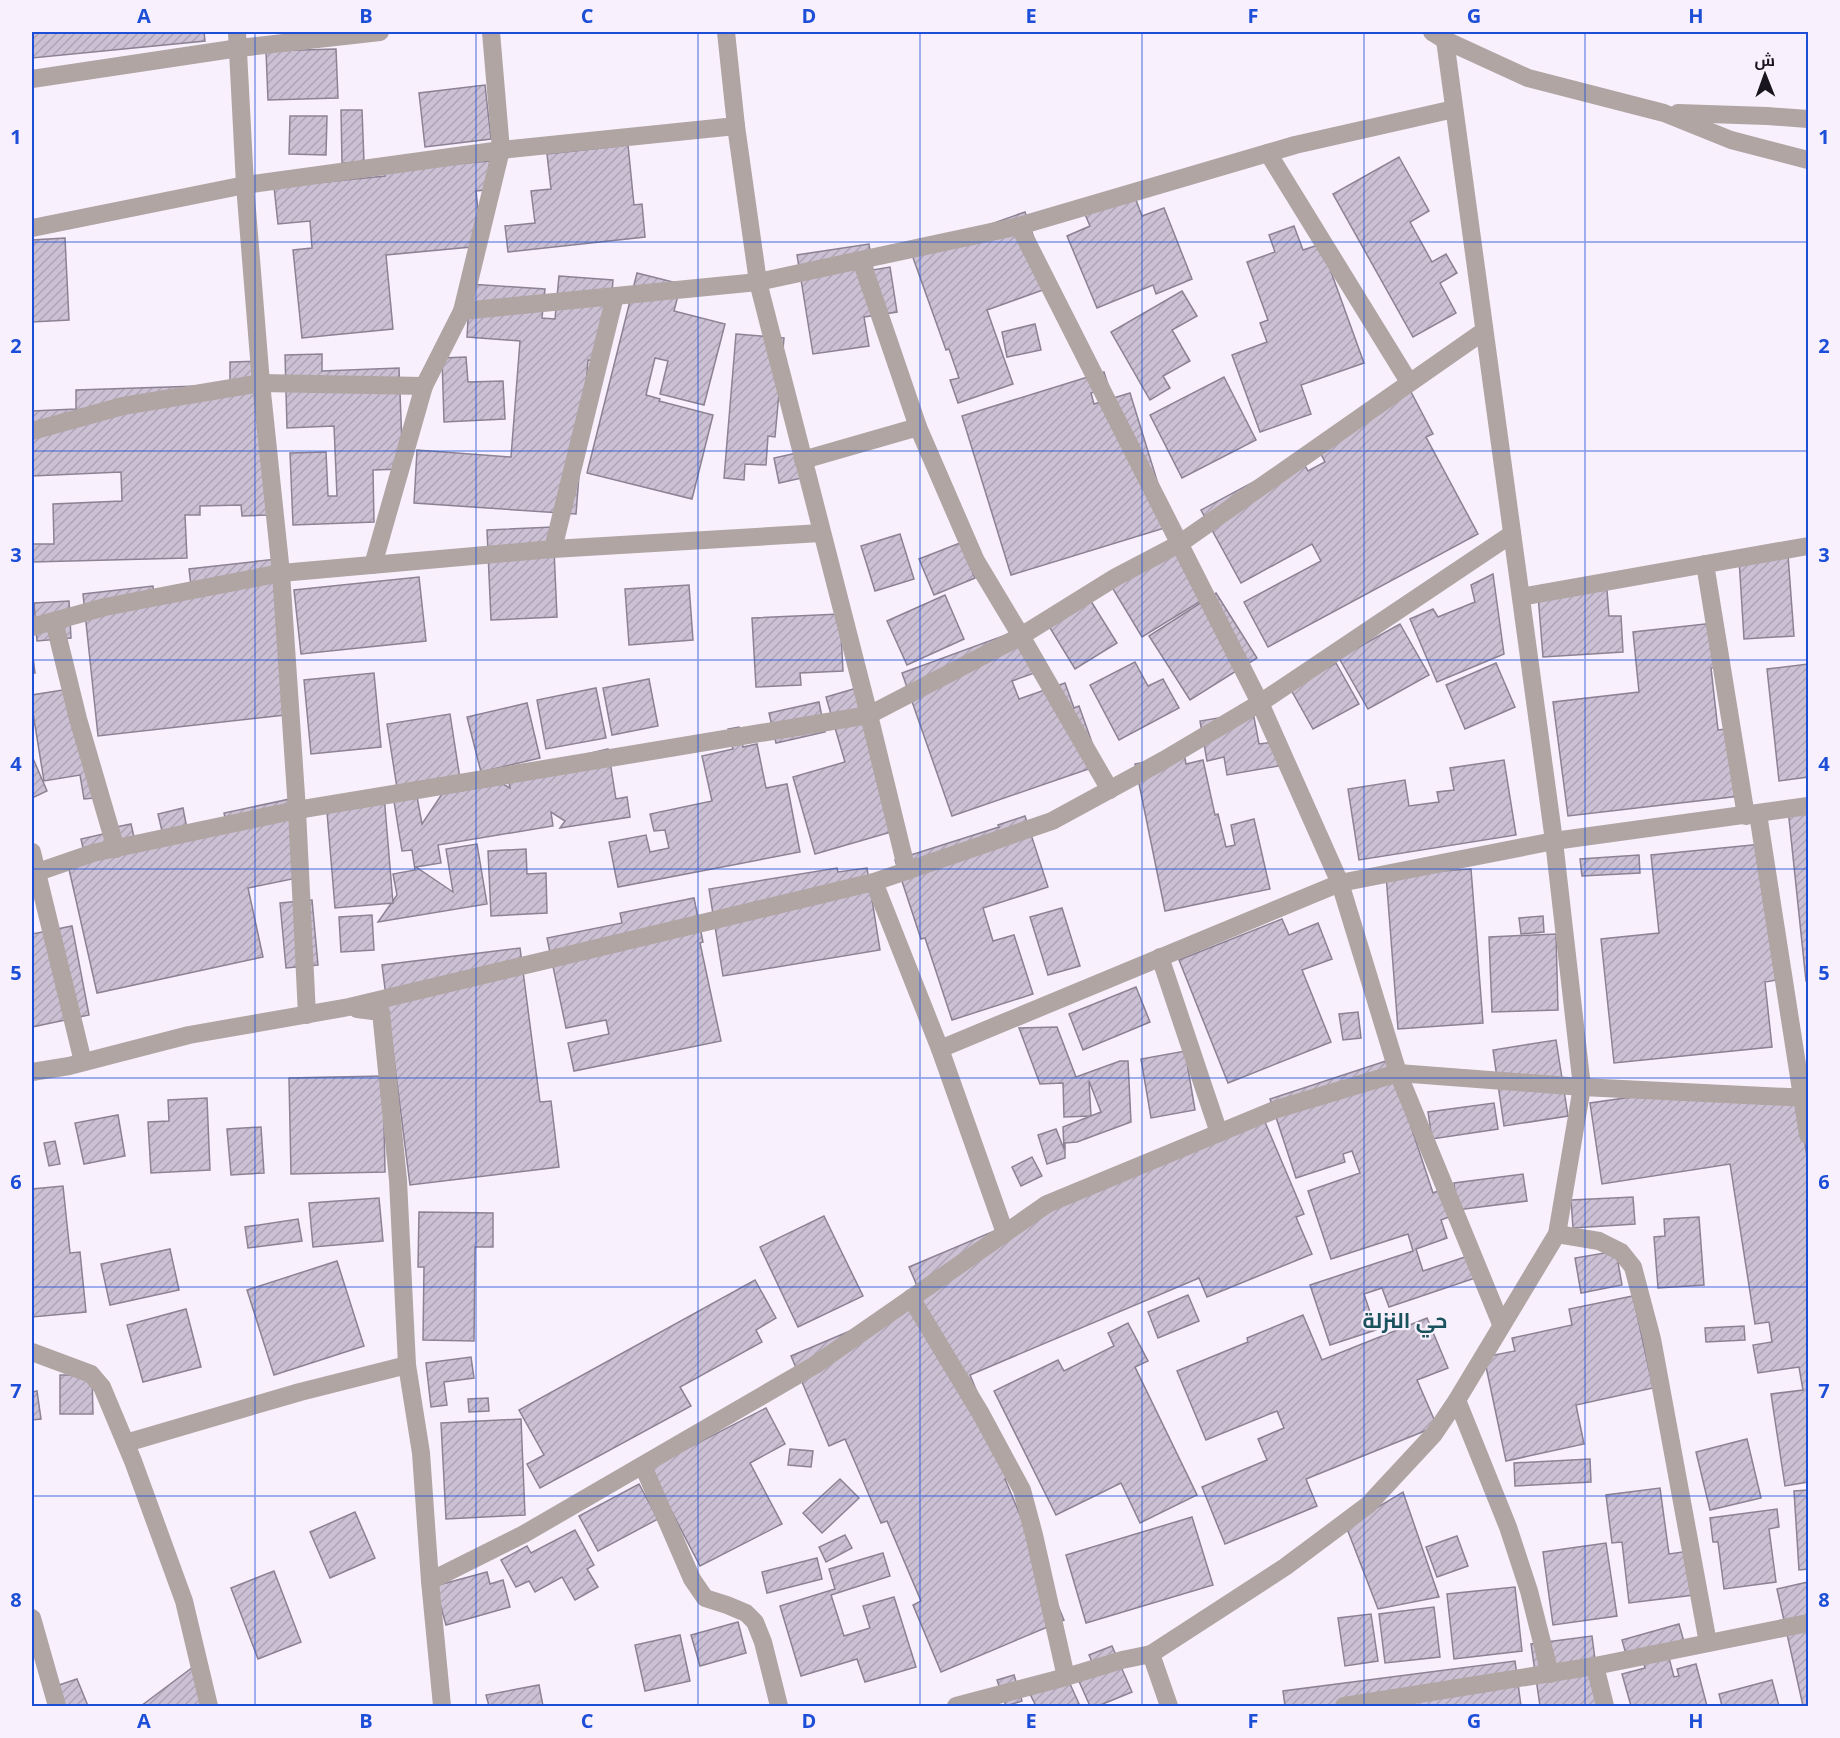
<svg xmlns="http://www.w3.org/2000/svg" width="1840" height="1738" font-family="'Open Sans',Cairo,sans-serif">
<defs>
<pattern id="building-hatch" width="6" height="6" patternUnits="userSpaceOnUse" patternTransform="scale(1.5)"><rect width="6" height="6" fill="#cbc0d4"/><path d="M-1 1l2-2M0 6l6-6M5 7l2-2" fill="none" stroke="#aea4b5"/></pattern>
</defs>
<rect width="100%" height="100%" fill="#f8f0fd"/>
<!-- building -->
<g fill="url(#building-hatch)" stroke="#8c8294" stroke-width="1.5">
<path d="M32 32H204L205 41 32 58Z"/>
<path d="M336 49 338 98 268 100 266 51Z"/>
<path d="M485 85 491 139 425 147 419 93Z"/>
<path d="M341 110H362L364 162 342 163Z"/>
<path d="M290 116H327L326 155 289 154Z"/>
<path d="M628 145 634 205 642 204 645 237 508 252 505 226 535 223 531 191 551 189 547 154Z"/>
<path d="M1399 157 1429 211 1410 222 1432 262 1446 254 1457 273 1440 283 1456 313 1413 337 1333 194Z"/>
<path d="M490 161 493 189 476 191 482 246 386 255 393 329 302 338 293 250 312 248 310 221 278 224 274 187 385 176V170Z"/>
<path d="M1133 192 1142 216 1164 208 1192 279 1156 294 1153 285 1097 308 1067 236 1090 226 1084 212Z"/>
<path d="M1025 212 1051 287 987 310 1013 384 958 403 950 380 959 378 949 349 946 350 911 252Z"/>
<path d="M1294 226 1303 250 1321 244 1364 363 1301 385 1311 414 1260 432 1232 355 1267 342 1260 323 1268 320 1247 262 1275 252 1269 235Z"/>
<path d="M65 238 69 320 32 322V240Z"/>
<path d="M869 244 873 270 890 267 897 312 864 317 869 346 813 354 797 255Z"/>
<path d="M637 273 681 284 674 311 725 324 704 405 660 394 668 361 655 358 646 395 660 399 659 401 713 415 692 499 587 473Z"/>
<path d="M559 276 613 280 606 361 588 360 576 514 414 503 417 450 511 457 520 341 467 337 470 284 545 289 542 318 555 319Z"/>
<path d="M1182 291 1197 316 1172 330 1190 361 1163 376 1170 388 1150 400 1111 332Z"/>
<path d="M1035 324 1041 350 1007 357 1002 332Z"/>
<path d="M736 334 784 338 775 437 768 436 766 465 745 464 744 480 724 478Z"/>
<path d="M322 354V371L399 368 403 469 373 470 374 522 293 525 290 453 326 452 328 496H337L334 426 287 428 285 355Z"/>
<path d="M466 357 468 382 503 381 505 419 444 422 442 358Z"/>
<path d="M261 361 268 515 242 516 241 505 200 506V515H185L187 558 32 562V544H54L53 504 122 501 121 472 32 476V411L76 409V390L230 385V362Z"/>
<path d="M1104 372 1109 388 1091 393 1094 404 1130 393 1171 526 1011 575 962 416Z"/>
<path d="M1224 377 1256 440 1182 478 1150 415Z"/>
<path d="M1410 390 1433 434 1426 437 1478 534 1268 647 1244 602 1321 561 1312 544 1241 583 1201 510 1300 457 1308 471 1325 462 1314 441Z"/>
<path d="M806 451 811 476 779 483 774 458Z"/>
<path d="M553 527 557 617 491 620 487 530Z"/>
<path d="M900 534 914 579 875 591 861 546Z"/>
<path d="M1174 538 1209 596 1142 637 1107 579Z"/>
<path d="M960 543 975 578 934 595 919 559Z"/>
<path d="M1788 555 1794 636 1744 639 1739 559Z"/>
<path d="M277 559 294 714 98 736 83 594 153 586 154 598 192 594 189 569Z"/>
<path d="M1493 574 1504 654 1437 682 1410 619 1433 609 1438 617 1475 602 1471 585Z"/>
<path d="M419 577 426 641 301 654 294 590Z"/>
<path d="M689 585 693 640 629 645 625 589Z"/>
<path d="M1607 590 1609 616H1621L1623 652 1543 657 1538 595Z"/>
<path d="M1216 593 1257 658 1190 700 1149 636Z"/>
<path d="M945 595 964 639 907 665 887 621Z"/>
<path d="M1089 598 1117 643 1075 669 1047 623Z"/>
<path d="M69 601 71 638 37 641 34 603Z"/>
<path d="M840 614 843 671 800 673 801 685 756 687 752 618Z"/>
<path d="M1714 623 1719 666 1711 668 1718 730 1733 728 1740 796 1568 816 1553 702 1639 692 1633 632Z"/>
<path d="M1400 624 1429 675 1368 709 1339 658Z"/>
<path d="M1022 629 1037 672 1012 681 1019 699 1065 683 1074 708 1079 706 1100 765 952 816 902 673Z"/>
<path d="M32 649 35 673H32Z"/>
<path d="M1135 662 1148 686 1163 679 1179 708 1119 740 1090 685Z"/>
<path d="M1336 663 1359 704 1313 729 1290 688Z"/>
<path d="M1496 663 1515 707 1465 729 1446 685Z"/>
<path d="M1808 664V777L1779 781 1767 669Z"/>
<path d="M374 673 381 747 311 754 304 680Z"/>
<path d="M649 679 658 726 612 735 603 688Z"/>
<path d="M75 688 94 798 84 799 80 775 44 781 32 707V695Z"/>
<path d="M596 688 606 738 546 749 537 700Z"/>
<path d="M857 688 898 830 815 854 793 777 845 762 826 697Z"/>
<path d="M819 702 825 732 776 743 769 713Z"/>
<path d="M527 703 540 758 481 772 467 717Z"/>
<path d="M1253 712 1259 744 1280 741 1284 765 1227 775 1224 757 1207 761 1200 721Z"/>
<path d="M450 714 460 779 397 788 387 724Z"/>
<path d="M739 727 743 747 757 744 766 788 787 784 800 852 618 887 609 842 646 835 650 852 669 848 665 830 654 831 650 814 712 801 702 756 733 749 728 729Z"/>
<path d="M608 749 616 799 627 797 630 817 560 828 565 821 551 812 553 826 438 845 441 863 416 867 453 892 446 849 477 844 487 904 378 922 397 895 393 874 415 870 412 850 402 851 393 795 416 791 422 824 442 794 503 784 510 788 507 773Z"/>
<path d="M1184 754 1186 764 1203 760 1215 815 1218 814 1226 847 1235 845 1231 825 1254 819 1270 889 1165 911 1135 764Z"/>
<path d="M32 756 47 791 32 798Z"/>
<path d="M1504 760 1516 835 1359 860 1348 789 1405 780 1409 806 1439 802 1437 792 1454 790 1450 768Z"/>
<path d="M384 795 393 903 335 908 326 800Z"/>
<path d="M290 799 307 876 248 888 263 957 97 993 66 856 84 852 81 839 112 832 111 828 131 824 134 837 162 831 158 814 183 808 188 834 227 825 224 813Z"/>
<path d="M1808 807V981H1806L1788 809Z"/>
<path d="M1025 816 1048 887 983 908 993 941 1014 935 1033 994 952 1020 925 938 921 939 895 860 999 827 998 825Z"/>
<path d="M1762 844 1777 980 1765 982 1772 1047 1614 1063 1601 939 1659 933 1651 855Z"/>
<path d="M526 849 527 874 546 873 547 913 491 916 488 851Z"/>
<path d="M1639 855 1640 873 1582 876 1580 859Z"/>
<path d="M837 868 838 872 867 868 880 950 723 976 709 889Z"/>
<path d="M1471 869 1483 1023 1398 1029 1386 875Z"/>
<path d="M694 898 703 942 700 943 721 1041 574 1071 568 1043 609 1034 606 1020 566 1028 547 938 622 923 620 913Z"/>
<path d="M312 900 318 965 286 968 280 903Z"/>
<path d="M1062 908 1080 966 1048 975 1030 917Z"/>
<path d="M372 915 374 950 341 952 339 917Z"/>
<path d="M1543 916 1544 932 1521 934 1519 918Z"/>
<path d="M1282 919 1289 935 1318 923 1332 959 1302 970 1331 1042 1228 1083 1179 960Z"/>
<path d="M72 926 89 1015 32 1027V934Z"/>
<path d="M1556 934 1558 1010 1492 1012 1489 937Z"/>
<path d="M520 948 540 1102 551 1101 559 1167 410 1185 382 965Z"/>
<path d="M1136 987 1150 1022 1083 1050 1069 1014Z"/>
<path d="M1358 1012 1361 1038 1343 1040 1339 1014Z"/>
<path d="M1057 1027 1076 1077 1120 1061H1128L1131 1122 1077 1142 1065 1143V1158L1047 1164 1038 1135 1056 1129 1064 1149 1063 1127 1101 1112 1089 1081 1091 1116 1064 1117 1063 1083 1040 1084 1019 1028Z"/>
<path d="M1556 1040 1568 1116 1504 1126 1493 1050Z"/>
<path d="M1185 1051 1195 1110 1151 1118 1141 1059Z"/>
<path d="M1389 1060 1433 1193 1440 1190 1449 1217 1441 1220 1447 1238 1416 1249 1423 1271 1471 1255 1478 1277 1389 1307 1382 1288 1364 1294 1376 1330 1330 1345 1310 1285 1413 1251 1408 1234 1331 1259 1308 1191 1360 1173 1352 1151 1343 1154 1345 1162 1296 1178 1270 1099Z"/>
<path d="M383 1076 385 1172 291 1174 289 1078Z"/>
<path d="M1702 1087 1704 1101 1797 1088 1808 1164V1482L1785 1486 1771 1394 1803 1390 1799 1367 1758 1373 1753 1345 1772 1342 1769 1322 1755 1324 1730 1164 1602 1184 1590 1103Z"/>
<path d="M207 1098 210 1170 151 1173 148 1122 169 1121 168 1100Z"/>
<path d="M1494 1103 1498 1129 1432 1139 1428 1112Z"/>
<path d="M1259 1108 1304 1214 1296 1217 1312 1254 1207 1297 1199 1278 970 1375 1012 1476 1005 1479 1064 1620 941 1672 913 1605 921 1601 887 1521 881 1523 845 1439 829 1446 791 1356 923 1300 909 1267 1127 1175Z"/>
<path d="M118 1115 125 1156 84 1164 75 1123Z"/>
<path d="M261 1127 264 1173 231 1175 227 1129Z"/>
<path d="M55 1141 60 1164 49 1166 44 1143Z"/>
<path d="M1032 1157 1042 1176 1021 1186 1012 1167Z"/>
<path d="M1523 1174 1527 1201 1457 1210 1454 1183Z"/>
<path d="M63 1186 70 1253 80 1252 86 1312 32 1317V1189Z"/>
<path d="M1633 1197 1635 1224 1573 1228 1571 1200Z"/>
<path d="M379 1198 383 1241 313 1247 309 1203Z"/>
<path d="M419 1212 493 1213V1247H475L474 1341 423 1340 424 1267H418Z"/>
<path d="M824 1216 863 1296 798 1327 760 1247Z"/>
<path d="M1699 1217 1704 1285 1658 1288 1654 1237 1665 1236 1664 1219Z"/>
<path d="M298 1219 302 1241 248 1248 245 1227Z"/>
<path d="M170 1249 179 1290 110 1305 101 1264Z"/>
<path d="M1616 1251 1622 1285 1581 1293 1575 1258Z"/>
<path d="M337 1261 364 1346 274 1375 247 1290Z"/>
<path d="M755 1280 776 1318 756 1330 762 1342 680 1387 691 1406 540 1488 527 1464 544 1455 519 1410Z"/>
<path d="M1188 1295 1199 1321 1158 1338 1148 1312Z"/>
<path d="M1633 1296 1653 1388 1576 1405 1584 1444 1506 1461 1484 1357 1515 1351 1512 1338 1572 1325 1569 1309Z"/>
<path d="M186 1309 201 1367 143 1382 127 1325Z"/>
<path d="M1303 1315 1322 1360 1427 1318 1448 1368 1417 1380 1437 1426 1306 1479 1317 1506 1225 1544 1202 1487 1267 1460 1258 1439 1284 1428 1277 1411 1206 1440 1177 1371 1248 1342 1247 1338Z"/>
<path d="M1128 1323 1148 1361 1135 1367 1197 1495 1140 1523 1121 1483 1056 1515 994 1391 1058 1360 1064 1371 1114 1346 1108 1333Z"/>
<path d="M1744 1326 1745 1340 1706 1342 1705 1328Z"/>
<path d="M471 1357 474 1378 444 1382 447 1405 431 1407 426 1363Z"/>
<path d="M60 1375H92L93 1414H60Z"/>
<path d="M37 1391 41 1419 32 1420V1392Z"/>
<path d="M488 1398 489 1411 469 1412 468 1399Z"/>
<path d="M766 1408 785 1444 750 1463 782 1524 700 1566 649 1468Z"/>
<path d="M521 1419 525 1515 446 1519 441 1423Z"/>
<path d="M1747 1439 1761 1498 1710 1510 1696 1452Z"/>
<path d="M790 1449 813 1451 811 1467 788 1465Z"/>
<path d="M1590 1459 1591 1482 1515 1486 1514 1463Z"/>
<path d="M840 1479 859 1498 822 1533 803 1513Z"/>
<path d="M639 1484 658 1519 598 1551 579 1516Z"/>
<path d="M1660 1488 1669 1554 1689 1551 1694 1595 1629 1603 1622 1542 1612 1543 1606 1495Z"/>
<path d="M1808 1490V1569L1799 1570 1794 1491Z"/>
<path d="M1403 1492 1439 1597 1378 1609 1346 1526Z"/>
<path d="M1777 1509 1779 1527 1769 1529 1776 1582 1724 1589 1718 1542H1713L1710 1518Z"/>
<path d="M355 1512 375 1558 330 1578 310 1532Z"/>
<path d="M1192 1517 1213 1585 1086 1623 1066 1555Z"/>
<path d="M575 1530 594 1565 587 1569 598 1587 575 1600 562 1577 535 1592 529 1581 516 1587 501 1560 527 1546 531 1553Z"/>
<path d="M845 1535 852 1548 826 1562 819 1547Z"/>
<path d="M1457 1536 1468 1566 1437 1577 1426 1547Z"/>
<path d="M1606 1543 1617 1616 1553 1625 1543 1552Z"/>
<path d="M883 1553 890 1576 831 1595 844 1636 870 1628 863 1606 894 1597 916 1667 865 1682 857 1659 801 1676 780 1606 835 1589 829 1569Z"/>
<path d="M817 1558 822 1579 767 1593 762 1572Z"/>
<path d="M274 1571 301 1642 258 1659 231 1588Z"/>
<path d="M487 1572 490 1584 503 1580 510 1607 446 1625 435 1586Z"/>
<path d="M1808 1582V1706H1803L1777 1589Z"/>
<path d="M1515 1587 1522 1651 1454 1659 1447 1594Z"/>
<path d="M1434 1607 1440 1657 1385 1663 1379 1614Z"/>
<path d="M1371 1614 1378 1661 1345 1666 1338 1618Z"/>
<path d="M738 1622 746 1653 700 1666 691 1635Z"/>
<path d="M1679 1624 1686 1649 1668 1654 1674 1677 1679 1676 1677 1669 1696 1664 1707 1706H1631L1622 1674 1645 1668 1640 1650 1626 1654 1622 1640Z"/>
<path d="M680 1635 690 1681 645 1691 635 1645Z"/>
<path d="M1592 1636 1601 1706H1540L1531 1644Z"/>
<path d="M1112 1646 1132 1692 1098 1706H1090L1077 1677 1095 1669 1089 1655Z"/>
<path d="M205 1658 216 1706H141Z"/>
<path d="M1515 1661 1521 1706H1285L1283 1691Z"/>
<path d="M1014 1675 1022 1701 1006 1706 997 1680Z"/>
<path d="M1066 1675 1080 1706H1031L1035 1704 1029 1692Z"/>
<path d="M77 1679 88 1706H53L47 1689Z"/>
<path d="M1772 1680 1779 1706H1722L1719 1694Z"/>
<path d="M539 1685 543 1706H489L486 1695Z"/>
</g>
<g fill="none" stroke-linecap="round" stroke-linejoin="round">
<!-- minor -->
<g stroke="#b0a5a3" stroke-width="18">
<path d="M237 32 245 185 261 383 281 573 297 810 307 1015"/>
<path d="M726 32 736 126 758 282 869 715 907 871"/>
<path d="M32 79 239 48 380 32"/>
<path d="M1268 153 1409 382"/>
<path d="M1019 226 1260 703 1340 883 1398 1073 1501 1324"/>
<path d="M32 228 245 185 501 150 736 126"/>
<path d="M861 260 918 427 976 561 1021 636 1110 790"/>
<path d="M462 311 758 282 1019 226 1295 145 1454 109"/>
<path d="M32 431 123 406 261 383 424 386"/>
<path d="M803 460 918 427"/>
<path d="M553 549 615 296"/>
<path d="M1705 564 1746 816"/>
<path d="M373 565 424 386 462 311 501 150 491 32"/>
<path d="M1521 597 1808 546"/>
<path d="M54 621 78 719 116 849"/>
<path d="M32 627 105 607 281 573 553 549 821 533"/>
<path d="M1758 814 1808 1135"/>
<path d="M32 852 83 1062"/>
<path d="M32 874 93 853 297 810 869 715 1021 636 1116 577 1179 544 1484 331"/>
<path d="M874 882 940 1049 1005 1233"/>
<path d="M1160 957 1219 1133"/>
<path d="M357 1009 381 1012 398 1180 407 1365 421 1453 430 1581 442 1706"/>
<path d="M940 1049 1340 883 1554 841 1808 806"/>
<path d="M32 1072 69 1066 189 1035 349 1007 874 882 1052 821 1164 760 1260 703 1512 534"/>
<path d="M1557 1234 1599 1241 1621 1252 1633 1267 1652 1339 1708 1643"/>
<path d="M911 1298 981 1414 1022 1490 1034 1535 1066 1677"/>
<path d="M32 1352 91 1374 102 1387 133 1461 184 1601 209 1706"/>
<path d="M1457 1400 1508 1527 1529 1591 1550 1674"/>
<path d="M126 1443 300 1392 407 1365"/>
<path d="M643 1466 692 1579 705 1598 727 1605 746 1613 755 1622 763 1642 779 1706"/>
<path d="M430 1581 524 1534 815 1365 1047 1204 1277 1109 1398 1073 1582 1087 1808 1098"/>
<path d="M32 1618 57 1706"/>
<path d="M1151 1654 1169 1706"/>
<path d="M1595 1666 1605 1706"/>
<path d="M956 1706 1066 1677 1122 1660 1151 1654 1285 1567 1368 1505 1434 1434 1457 1400 1557 1234 1582 1087 1554 841 1445 40"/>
<path d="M1344 1706 1595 1666 1808 1623"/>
</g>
<!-- tertiary -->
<g stroke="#b0a5a3" stroke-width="18">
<path d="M1432 32 1445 40 1528 78 1664 113 1731 140 1808 160"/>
<path d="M1678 113 1767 116 1808 119"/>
</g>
</g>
<!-- grid -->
<path fill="none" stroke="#1d4ed8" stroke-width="1.5" stroke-opacity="0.55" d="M255 32V1706M476 32V1706M698 32V1706M920 32V1706M1142 32V1706M1364 32V1706M1585 32V1706M32 242H1808M32 451H1808M32 660H1808M32 869H1808M32 1078H1808M32 1287H1808M32 1496H1808"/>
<g text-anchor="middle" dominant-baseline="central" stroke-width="4.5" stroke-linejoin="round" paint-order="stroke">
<!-- neighbourhood labels -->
<g font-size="21" font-weight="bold" fill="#19525d" stroke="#f8f0fd">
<text x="1405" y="1320">حي النزلة</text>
</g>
</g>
<!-- border -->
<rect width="1840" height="1738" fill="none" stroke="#f8f0fd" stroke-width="66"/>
<!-- north arrow -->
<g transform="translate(1765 75) rotate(359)" stroke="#f8f0fd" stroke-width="4.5" paint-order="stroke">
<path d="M0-4.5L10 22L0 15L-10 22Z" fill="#19151c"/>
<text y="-9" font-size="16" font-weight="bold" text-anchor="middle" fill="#19151c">ش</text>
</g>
<rect x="33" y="33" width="1774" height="1672" fill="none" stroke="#1d4ed8" stroke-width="2"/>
<g font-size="20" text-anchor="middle" font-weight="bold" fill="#1d4ed8">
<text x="144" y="23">A</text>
<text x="366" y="23">B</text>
<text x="587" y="23">C</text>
<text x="809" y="23">D</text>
<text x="1031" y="23">E</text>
<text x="1253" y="23">F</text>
<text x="1474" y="23">G</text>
<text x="1696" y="23">H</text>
<text x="16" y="144">1</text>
<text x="1824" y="144">1</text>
<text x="16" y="353">2</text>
<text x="1824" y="353">2</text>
<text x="16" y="562">3</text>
<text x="1824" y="562">3</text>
<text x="16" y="771">4</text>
<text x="1824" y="771">4</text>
<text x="16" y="980">5</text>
<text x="1824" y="980">5</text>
<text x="16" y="1189">6</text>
<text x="1824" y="1189">6</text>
<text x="16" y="1398">7</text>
<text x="1824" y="1398">7</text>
<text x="16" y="1607">8</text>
<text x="1824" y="1607">8</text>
<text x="144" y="1728">A</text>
<text x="366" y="1728">B</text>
<text x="587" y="1728">C</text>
<text x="809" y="1728">D</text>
<text x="1031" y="1728">E</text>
<text x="1253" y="1728">F</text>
<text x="1474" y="1728">G</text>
<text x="1696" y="1728">H</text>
</g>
</svg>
